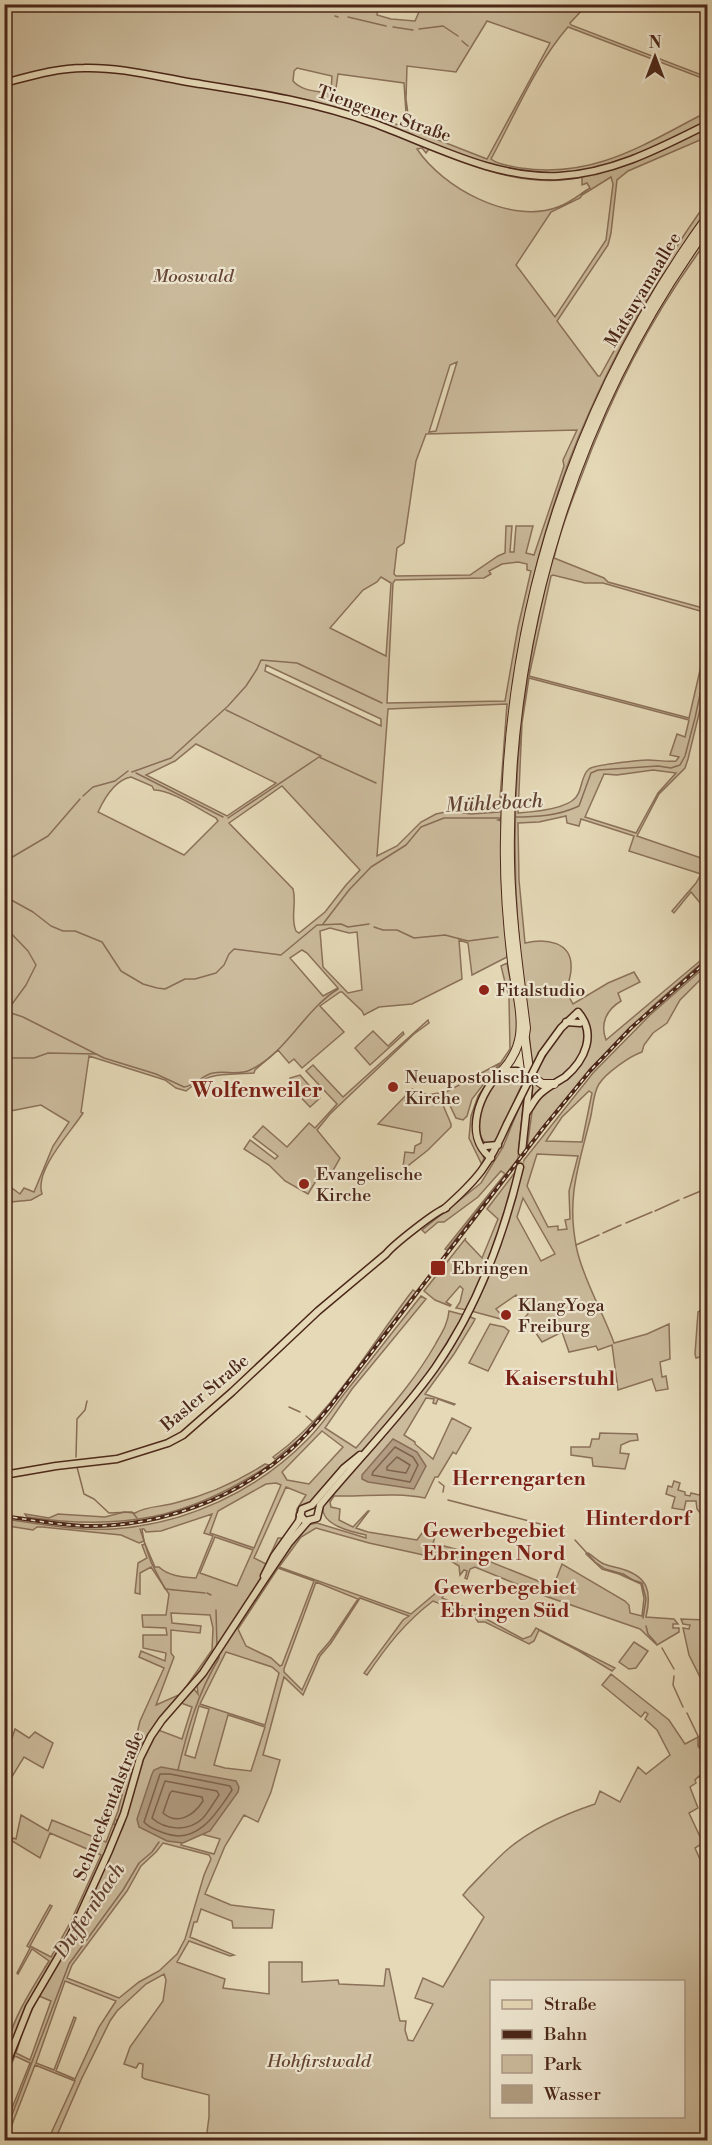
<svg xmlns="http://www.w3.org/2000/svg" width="712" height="2145" font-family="'Libre Bodoni',serif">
<rect width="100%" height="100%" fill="#e5d9b7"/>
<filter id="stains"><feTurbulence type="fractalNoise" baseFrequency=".00333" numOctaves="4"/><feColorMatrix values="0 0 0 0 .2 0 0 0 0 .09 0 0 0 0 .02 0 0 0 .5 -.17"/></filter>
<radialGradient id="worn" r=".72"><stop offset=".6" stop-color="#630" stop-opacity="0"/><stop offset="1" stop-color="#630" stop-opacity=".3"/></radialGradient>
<!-- green -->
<g fill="#cbbb9c" stroke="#8b715a" stroke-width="1.5" fill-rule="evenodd">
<path d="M378 4 377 15 391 19 415 21 422 5H587L570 23 571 25 707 77V80L568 27C535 65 515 115 491 159 498 165 511 166 521 168 595 179 646 143 707 112V137L628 171 617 180 611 233 608 245 557 321 598 376H600C633 316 667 257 707 202V210C691 235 673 260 656 285 631 325 608 370 589 413 531 541 508 679 501 819L498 820 501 821 507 957 472 975 468 943 459 940 462 979 412 1004 379 1007 364 1015 362 1011 342 992H340L320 1006 344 1032 302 1068 294 1059 289 1063 278 1050 255 1070 254 1073C225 1075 209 1071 186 1091L176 1088 165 1080 89 1056 81 1112 83 1113C71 1132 34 1170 42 1194L31 1200 11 1202 5 1212V1183L20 1194 24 1188 34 1192 53 1146 69 1122 41 1105 5 1112V5ZM487 21 550 43 487 159 410 129 406 99 407 66 456 72ZM297 68 332 76 331 92 327 93C315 91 302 91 293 81L294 71ZM338 74 404 83 407 128 334 103ZM422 148 426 153 429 149C477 168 528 189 582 177V185L587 183 590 188C580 194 570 203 558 207 511 225 443 188 417 149ZM611 177 613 184 606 240 555 317 516 265 551 212 580 198 582 195ZM457 362 436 431 429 432 450 365ZM577 430 563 460 564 466 534 555 526 553 533 526H516L514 552H510L512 526H506L505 553 498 556 470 575 396 576 394 574 397 548 404 543 416 461 426 434ZM518 562 527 564V570L531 571 518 627 505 701 387 703 393 583 395 580 484 578 491 574 489 571 502 564ZM381 577 391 583 386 656 330 628 363 590 377 582ZM266 665 381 719V726L265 671ZM507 704 499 812 471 814 450 811 436 814 421 822 397 846 377 856 388 709ZM196 744 276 783 227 816 146 775 175 761ZM131 777 152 786 154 790C170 789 202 811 216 818L218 821 184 855 98 812C104 799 115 780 131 777ZM282 786 360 870 346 885 325 912 299 933 296 931C290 918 297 903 293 889L229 823ZM330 928 349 933 357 932 362 990 348 993 323 967 320 931ZM302 950 307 953 338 988 323 996 290 958Z"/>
<path d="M707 232V241C653 313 611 395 580 480 570 505 560 532 554 558L604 578 608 582 703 608 707 610V613L603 583H585L553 575 551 576 529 676 689 718 707 640V681L688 759 685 768 659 794 637 836 707 860 706 869 707 871V899L701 904 691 892 674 913 672 911 696 883 701 874 629 851 634 836 581 819 579 826 567 823 566 816 539 822 518 823 519 880 525 943C545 938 573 941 571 969 571 977 567 985 567 993L573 1004 608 983 634 972 640 982 618 993 621 1001C606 1010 600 1024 606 1040L707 955V958L654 1005 589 1070 527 1148 532 1112V1079L546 1055 540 1052 533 1064C529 1045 529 1025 526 1005 504 839 514 679 565 518 579 472 596 426 617 383 643 330 675 281 707 232ZM529 678 689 720 685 737 677 734 670 755 679 757 676 761C666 762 657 760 648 760 640 760 593 765 589 769 582 774 582 787 578 794 572 809 533 812 518 813L522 723ZM653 770 676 773 658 793 636 833 585 817 604 774 617 775Z"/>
<path d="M507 963C512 992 523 1022 513 1051 511 1059 502 1066 496 1073 473 1101 465 1124 484 1158L482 1165 469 1138 471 1116 478 1096 510 1049 509 998 501 966Z"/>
<path d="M707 965V973L680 1000 667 1023 653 1033 644 1045 642 1052C630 1056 606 1073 599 1084 593 1093 593 1109 590 1120 578 1167 566 1200 577 1250 584 1281 603 1312 614 1343L647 1334 669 1324 670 1359 660 1362 662 1377 666 1376 668 1389 656 1391 652 1379 618 1390 612 1345 598 1350 596 1346 569 1352 562 1332 542 1342 525 1317 528 1314 516 1295 496 1309 502 1316 501 1319 471 1311 521 1173 524 1160 593 1073 650 1015ZM589 1091 592 1093 582 1142 546 1141 562 1117ZM537 1154 578 1156 569 1191 570 1219 565 1220 567 1229 558 1230V1226L548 1227 527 1186ZM523 1198 555 1254 541 1261 517 1217Z"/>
<path d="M428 1020 429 1023 414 1034 330 1114 317 1130 340 1158 331 1174 322 1171 308 1194 285 1181 269 1165 244 1149 250 1140 275 1159 278 1156 253 1137 263 1126 287 1147 309 1123 315 1128 337 1104 306 1071 313 1065 343 1097Z"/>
<path d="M373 1031 388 1046 403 1032 404 1034 370 1065 355 1048Z"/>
<path d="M500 1063 472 1099 467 1116 463 1120 456 1118 444 1093Z"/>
<path d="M513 1071 524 1080 498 1137 493 1144H486C469 1128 485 1084 504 1074 507 1072 510 1072 513 1071Z"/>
<path d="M300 1075 320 1098 310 1107 289 1085 290 1078Z"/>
<path d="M412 1089 428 1095 438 1093 451 1124V1127L428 1150 405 1168 403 1167 405 1152 414 1153 415 1146 421 1143 422 1133 378 1124Z"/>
<path d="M524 1095 518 1159 447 1250 445 1249 505 1174 501 1171 478 1197 444 1222H438L425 1233 422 1230 481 1183 503 1147Z"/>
<path d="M516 1171C505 1219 488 1265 467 1310L456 1308 460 1302 463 1289 460 1286 446 1302 451 1305 450 1306 435 1300 424 1291 466 1238 465 1240 482 1258 498 1219 487 1209Z"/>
<path d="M413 1290 416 1292 316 1421 303 1436 275 1459 273 1457C333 1414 369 1347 413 1290Z"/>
<path d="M421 1296 426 1299 352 1389 325 1428 356 1448C385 1413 412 1385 435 1345 441 1334 448 1324 449 1311L464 1315 420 1386 366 1449 349 1461 311 1503 300 1507 296 1522 201 1673 153 1729 118 1822 115 1819 114 1824 117 1826 71 1931 27 2005 5 2065C5 2028 30 1992 49 1961L32 1949 18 1974 17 1973 30 1948 27 1946 50 1905 52 1906 30 1946 51 1957 70 1923 101 1855 50 1833 40 1858 12 1841 13 1838 16 1839 21 1815 48 1831 52 1820 106 1842 118 1811 140 1721 164 1668 139 1657 141 1651 165 1661 166 1653 143 1648V1635H167L166 1628 143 1627 142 1615H166L169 1594 151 1567 140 1573V1594L135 1593 138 1563 147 1558 142 1545 145 1544 155 1567H159C168 1576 183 1577 196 1578L213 1536 204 1533 212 1514 161 1531 146 1532 144 1529H142L144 1541 139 1543 121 1535 42 1527H37L33 1530 8 1526 5 1524 4 1519C41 1524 77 1531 113 1529 187 1524 257 1491 308 1439 323 1424 335 1405 348 1389 372 1358 397 1327 421 1296ZM322 1431 343 1447 309 1484 287 1480 282 1472ZM276 1483 281 1485 254 1548 210 1533 218 1511 266 1484ZM286 1487 306 1495 297 1509 295 1522 283 1538H278L266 1564 254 1558ZM215 1537 253 1550 237 1586 200 1573ZM171 1613 210 1615 213 1628 212 1650 181 1694 156 1705 174 1657 171 1653V1630L200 1633 201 1626 172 1623Z"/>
<path d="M703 1309 701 1337 707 1338V1366H703L700 1357 696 1358 695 1354 698 1312Z"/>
<path d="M468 1316 475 1319 473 1323 454 1354 425 1394 455 1404 454 1405 438 1399 436 1404 433 1403 434 1399 426 1398 404 1435 415 1442V1444L433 1459 452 1418 471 1428 456 1454 453 1452 438 1477H435L425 1498C394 1492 365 1497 334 1496L330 1502 331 1507 340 1509 339 1520 353 1527 368 1511H369L356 1528 368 1532 417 1540 425 1529 437 1531 433 1543 466 1552 553 1587 562 1564 625 1601 629 1605 630 1613 642 1616 644 1598 641 1584 619 1574 602 1569 586 1554 588 1553C593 1556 598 1561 604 1564 609 1566 616 1567 622 1569 648 1577 652 1591 646 1617L674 1619 678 1624H673V1628H679V1632L657 1645 640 1629 548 1597 475 1567 470 1569 467 1579 465 1578 467 1571 464 1570 460 1575 459 1566 451 1561 369 1543 316 1528 301 1537 279 1567 411 1614 443 1587 447 1590 442 1598 464 1607 523 1639 531 1636 536 1628 615 1668 612 1671 579 1651 539 1630 534 1641 529 1644 485 1622H478L475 1617 433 1601C405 1622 386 1647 367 1675L364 1673 403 1620 409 1616 360 1598 331 1643 320 1656 303 1695 284 1677 263 1755 280 1760 271 1792 258 1822 244 1815 225 1846 205 1894 231 1905 274 1910 272 1928H233L232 1921 201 1909 197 1922H194L190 1937 234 1955 230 1956 189 1941 177 1962 225 1979 223 1988 269 1994V1962H302V1982L338 1980 339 1984 384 1986 386 1969H389L399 2017 400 2021H406L405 2030 408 2040 413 2041 433 2004 415 1998 423 1978 443 1987 484 1917 463 1895 468 1889C481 1876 494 1861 508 1849 533 1828 565 1814 595 1804L600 1791 620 1802 638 1767 646 1774 670 1755 657 1730 645 1719 648 1714 645 1712 641 1717 602 1685 611 1674 669 1720 685 1744 700 1736 699 1745 707 1758V1792L701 1782 704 1779 699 1776 695 1780 696 1783 690 1787 698 1808 689 1813 703 1843 695 1848 707 1875V2140H206L209 2117V2095L145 2079 142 2077 143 2064 139 2063 136 2068 124 2064 130 2047 163 2001 166 1980 164 1974 146 1984 117 2011 110 2021 81 2080 55 2140H48L75 2081 35 2065 6 2140H5L4 2128 30 2063 15 2056 5 2078V2073L11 2057 14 2056 29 2009 62 1952 123 1827 146 1750 158 1728 190 1692 194 1689 198 1694 197 1684 294 1541 307 1525 317 1523 366 1538V1535C352 1532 320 1525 323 1506L406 1409ZM278 1568 314 1581 282 1665 280 1666 271 1658 246 1646 238 1629ZM316 1582 358 1599 330 1641 318 1655 302 1690 284 1672V1669ZM226 1652 272 1667 279 1673 265 1725 200 1704ZM181 1703 192 1707 182 1739 158 1730ZM199 1706 209 1709 195 1758 185 1755ZM228 1715 265 1727 251 1771 225 1768 214 1765ZM186 1830 220 1839 214 1854 181 1845ZM163 1843 209 1855 211 1859 204 1875 185 1939 177 1954 159 1971 139 1982 119 1998 67 1978 72 1965 127 1891 141 1866 156 1852ZM65 1981 116 2001 99 2027 75 2079 56 2071 76 2018 74 2017 54 2070 36 2063ZM492 1982H684V2116H492ZM39 1996 51 2001 30 2060 16 2053 26 2021Z"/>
<path d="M490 1324 504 1327 509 1331 488 1371 469 1363Z"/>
<path d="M600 1433 637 1434 638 1440 630 1441 621 1445 620 1453 629 1454 625 1469 593 1466 592 1458 571 1455V1447H590L592 1439H599Z"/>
<path d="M265 1464 269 1465C188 1519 122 1531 27 1517L25 1514 49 1518 58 1514 105 1517 124 1512 135 1513C146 1506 162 1507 175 1503 207 1495 237 1482 265 1464Z"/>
<path d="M674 1481 680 1483 678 1490 685 1492V1495L690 1496 691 1493 699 1495 704 1491H707V1510L701 1514 697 1509 696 1501H686L684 1510 672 1508 675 1497 666 1494 668 1486 672 1487Z"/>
<path d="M707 1605 708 1686 705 1687 689 1655 683 1628 689 1629 690 1625 683 1624 681 1619 706 1620Z"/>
<path d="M634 1642 648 1651 636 1668 629 1669 619 1662Z"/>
<path d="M15 1729 29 1738 35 1732 53 1743 43 1768 24 1757 5 1788V1769L11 1762 5 1759Z"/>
</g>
<!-- water -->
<g fill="#b19c81" stroke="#886d57" stroke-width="1.5">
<path d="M393 1439 417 1452 426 1466 414 1489 368 1482 362 1479V1475Z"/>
<path d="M161 1767 236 1781 239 1787 238 1792 210 1831 183 1843 167 1841 139 1827 137 1819 152 1774 154 1770Z"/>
</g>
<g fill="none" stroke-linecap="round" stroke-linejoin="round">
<!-- shore -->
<g stroke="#7e624d" stroke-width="1.5">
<path d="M395 1447 413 1457 418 1465 410 1482 372 1475 373 1472Z"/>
<path d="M397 1457 410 1465 406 1473 387 1470V1467Z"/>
<path d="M160 1774H170L230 1786 232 1790C217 1813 197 1846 164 1833 156 1830 149 1828 144 1822Z"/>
<path d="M165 1781 217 1791 219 1795C214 1802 208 1813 202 1819 188 1832 165 1830 152 1818Z"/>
<path d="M172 1791 202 1797 203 1801C194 1815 178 1826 163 1813L170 1793Z"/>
</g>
<!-- stream -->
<g stroke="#886d57" stroke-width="1.5">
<path d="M300 4 303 6"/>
<path d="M312 9 316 10"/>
<path d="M335 16 338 17"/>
<path d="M348 17 386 26"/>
<path d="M393 27 413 30"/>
<path d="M419 29 443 26 458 36"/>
<path d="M462 41 468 46"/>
<path d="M226 710 321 756"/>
<path d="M132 772 171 758 228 706 246 686 257 669 261 660 297 663 382 703"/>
<path d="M136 773 223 817"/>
<path d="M83 796 93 787 115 781 128 771"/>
<path d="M513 817C536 817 558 816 579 806L591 773 598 770 658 766 671 768 680 765 685 756 695 718 708 657"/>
<path d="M228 818 319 757 376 783"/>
<path d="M4 862 48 836 80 799"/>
<path d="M4 896 33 912 51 926 63 931H75L102 942 121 971 143 984 157 988 165 989 185 979H195L216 973 224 965 229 954 234 949 281 955 317 925 341 924 348 927 369 924"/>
<path d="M323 924 349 890 371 867 406 845 421 827 444 818H502"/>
<path d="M4 926 28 951 36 965 26 985 7 1011"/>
<path d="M374 927 383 930H397L414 938 445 935 468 941 498 937"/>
<path d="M11 1013 23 1017 104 1058 156 1074 184 1087C195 1086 202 1075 213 1073 225 1070 238 1076 250 1070 286 1054 304 1010 338 989"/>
<path d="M4 1058H34L48 1053 96 1054"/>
<path d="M684 1198 708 1188"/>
<path d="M655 1211 679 1200"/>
<path d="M626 1223 652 1212"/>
<path d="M603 1233 621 1225"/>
<path d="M576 1245 599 1235"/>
<path d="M289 1407 300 1412"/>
<path d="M306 1416 313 1422"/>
<path d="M76 1457 77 1419 85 1410 87 1401"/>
<path d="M77 1467 84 1494 94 1499 109 1513 132 1512 137 1518"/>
<path d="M439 1482 444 1486 443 1492"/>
<path d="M448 1500 548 1526"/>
<path d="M140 1529 151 1562 165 1589 205 1593"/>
<path d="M575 1540 595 1562 605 1569 623 1574 633 1580 642 1583 646 1599 643 1618"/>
<path d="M207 1593 211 1595"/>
<path d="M216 1610 217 1646"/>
<path d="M646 1626 648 1634 656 1643"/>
<path d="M662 1648 674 1669"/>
<path d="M674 1676 673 1685 683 1707"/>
<path d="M687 1713 698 1736V1746L708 1760"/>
<path d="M178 1770C188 1728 197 1695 219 1658V1654"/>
<path d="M4 2136 69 1964 123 1890 139 1863 152 1852 159 1842"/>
</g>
<!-- major-tunnel -->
<path stroke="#c6b597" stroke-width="6" stroke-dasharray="6 3" stroke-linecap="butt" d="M520 1167 522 1152"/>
<!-- major casing -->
<g stroke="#4b2719" stroke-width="9">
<g id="major">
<path d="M4 83C31 76 57 68 84 68 119 67 154 76 188 82 250 92 313 101 373 123 433 145 494 179 559 176 613 173 660 148 708 124"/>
<path d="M566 1022 580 1023"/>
<path d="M527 1112C532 1105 535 1098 541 1093 549 1086 557 1082 565 1077 585 1060 597 1034 578 1012L561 1028 542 1054"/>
<path d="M486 1146 498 1145"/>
<path d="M522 1152 529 1087"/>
<path d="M491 1158C462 1135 480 1091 502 1071H517L525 1078"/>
<path d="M444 1209C478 1179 489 1165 507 1124"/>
<path d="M4 1475 56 1466 117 1459 168 1443 183 1435 232 1392 318 1311 386 1254C393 1245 436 1211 446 1208"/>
<path d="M300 1515 305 1521 317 1518 320 1505C358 1459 400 1417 435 1368 477 1308 503 1238 520 1167"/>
<path d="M264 1576 274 1556 299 1521 302 1509 312 1505 344 1468 360 1455"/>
<path d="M4 2070 29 2007 70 1937 108 1853 124 1814 140 1758 151 1736 162 1720 203 1673 262 1583 289 1543 308 1521"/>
</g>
</g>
<!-- highway casing -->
<g stroke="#4b2719" stroke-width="10">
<g id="highway">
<path d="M524 1032 529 1070"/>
<path d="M525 1035 526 1028C519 972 511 917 510 861 506 634 575 410 708 227"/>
<path d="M502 1071C512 1060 518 1049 520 1035 523 1012 515 986 512 962 507 920 504 878 505 836 507 609 575 400 708 216"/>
<path d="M534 1078 542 1084H554"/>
</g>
</g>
<!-- major -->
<use href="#major" stroke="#e5d9b7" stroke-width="6"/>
<!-- highway -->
<use href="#highway" stroke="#e5d9b7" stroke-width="8"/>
<!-- rail casing -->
<g stroke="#4b2719" stroke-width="4">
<path id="rail" d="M4 1516C32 1520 59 1525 86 1526 159 1527 233 1500 288 1452 304 1438 318 1421 331 1405L544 1127 590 1071 631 1028 708 960"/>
</g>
<!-- rail -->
<use href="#rail" stroke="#eee6d0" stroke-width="1.5" stroke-dasharray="4.5" stroke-linecap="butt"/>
<!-- major-bridge casing -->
<g stroke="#4b2719" stroke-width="9" stroke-linecap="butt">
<path id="major-bridge" d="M507 1124 542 1054"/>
</g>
<!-- major-bridge -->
<use href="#major-bridge" stroke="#e5d9b7" stroke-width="6"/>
</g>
<!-- markers -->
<g fill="#8f2418" stroke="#eee6d0" stroke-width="2">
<circle cx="484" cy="990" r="6"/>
<circle cx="393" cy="1087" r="6"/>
<circle cx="304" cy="1184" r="6"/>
<rect x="430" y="1260" width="16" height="16" rx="3"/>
<circle cx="506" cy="1315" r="6"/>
</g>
<g text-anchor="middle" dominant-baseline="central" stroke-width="4.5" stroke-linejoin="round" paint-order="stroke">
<!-- street labels -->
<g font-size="18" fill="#4b2719" stroke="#eee6d0">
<text transform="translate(384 114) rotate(19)">Tiengener Straße</text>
<text transform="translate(643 290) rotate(-59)">Matsuyamaallee</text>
<text transform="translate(205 1393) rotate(-40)">Basler Straße</text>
<text transform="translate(109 1806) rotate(-68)">Schneckentalstraße</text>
</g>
<!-- park labels -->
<g font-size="18" font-style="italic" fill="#654533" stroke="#eee6d0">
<text x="193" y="276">Mooswald</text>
<text x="319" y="2061">Hohfirstwald</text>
</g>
<!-- poi labels -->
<g font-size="18" fill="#4b2719" stroke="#eee6d0" text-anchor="start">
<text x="496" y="990">Fitalstudio</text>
<text x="405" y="1077">Neuapostolische<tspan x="405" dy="21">Kirche</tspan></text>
<text x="316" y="1174">Evangelische<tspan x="316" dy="21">Kirche</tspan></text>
<text x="452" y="1268">Ebringen</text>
<text x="518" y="1305">KlangYoga<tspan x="518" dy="21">Freiburg</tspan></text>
</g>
<!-- water labels -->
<g font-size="20" font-style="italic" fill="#644433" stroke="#eee6d0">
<text transform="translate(494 804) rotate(-3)">Mühlebach</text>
<text transform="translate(90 1911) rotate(-56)">Duffernbach</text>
</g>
<!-- neighbourhood labels -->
<g font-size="20" font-weight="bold" fill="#7a1f14" stroke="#eee6d0">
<text x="560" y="1379">Kaiserstuhl</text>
<text x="519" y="1479">Herrengarten</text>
<text x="638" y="1519">Hinterdorf</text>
<text x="494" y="1531">Gewerbegebiet<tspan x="494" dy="23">Ebringen Nord</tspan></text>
<text x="505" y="1588">Gewerbegebiet<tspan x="505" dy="23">Ebringen Süd</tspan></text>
</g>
<!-- quarter labels -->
<g font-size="21" font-weight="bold" fill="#7a1f14" stroke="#eee6d0">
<text x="257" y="1091">Wolfenweiler</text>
</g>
</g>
<!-- margin -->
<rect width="712" height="2145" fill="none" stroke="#e5d9b7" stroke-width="24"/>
<rect x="6" y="6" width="700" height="2133" fill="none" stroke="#4b2719" stroke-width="3"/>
<rect x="12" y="12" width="688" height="2121" fill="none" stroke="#4b2719" stroke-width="1.5"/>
<!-- legend -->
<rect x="490" y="1980" width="195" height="138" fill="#eee6d0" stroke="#ad9a87" stroke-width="1.5"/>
<rect x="502" y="2000" width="30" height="9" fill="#e5d9b7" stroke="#ad9a87" stroke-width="1.5"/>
<text x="544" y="2010" font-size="18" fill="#4b2719">Straße</text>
<rect x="502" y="2030" width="30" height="9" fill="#4b2719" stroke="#ad9a87" stroke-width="1.5"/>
<text x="544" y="2040" font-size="18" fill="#4b2719">Bahn</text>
<rect x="502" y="2055" width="30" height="18" fill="#cbbb9c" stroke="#ad9a87" stroke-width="1.5"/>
<text x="544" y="2070" font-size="18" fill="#4b2719">Park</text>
<rect x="502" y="2085" width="30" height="18" fill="#b19c81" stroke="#ad9a87" stroke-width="1.5"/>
<text x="544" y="2100" font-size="18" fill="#4b2719">Wasser</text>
<!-- north arrow -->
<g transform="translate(655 57)" stroke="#eee6d0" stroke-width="4.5" paint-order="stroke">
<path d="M0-4.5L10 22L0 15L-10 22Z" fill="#4b2719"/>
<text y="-9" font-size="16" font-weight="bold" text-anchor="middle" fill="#4b2719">N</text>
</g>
<rect width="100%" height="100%" filter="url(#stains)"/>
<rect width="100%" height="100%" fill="url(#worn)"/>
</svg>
